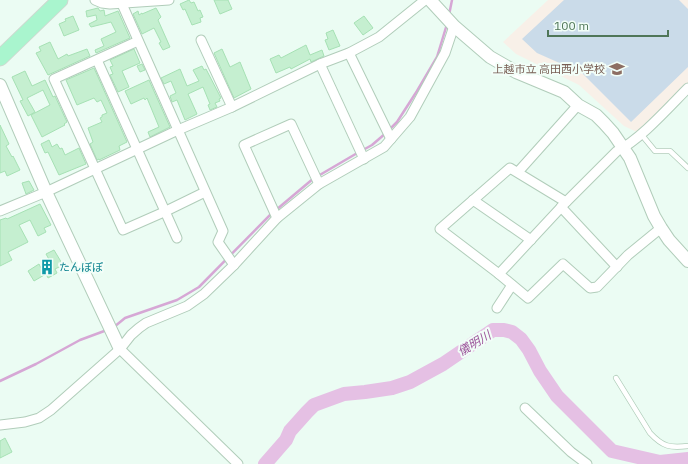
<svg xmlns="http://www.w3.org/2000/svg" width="688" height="464" font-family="'IBM Plex Sans','Noto Sans JP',sans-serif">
<rect width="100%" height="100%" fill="#ebfcf3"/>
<!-- education -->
<path fill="#f8f0e8" d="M548 0H688V84L641 134 624 126 579 85 516 54 503 42Z"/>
<!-- green -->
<path fill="#cadbe9" d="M564 0H679L688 9V67L631 122 582 73 537 53 522 39Z"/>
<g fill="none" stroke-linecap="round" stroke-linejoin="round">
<!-- stream -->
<g stroke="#d6a7d5" stroke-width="2.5">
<path d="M449 15 452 0"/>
<path d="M390 129 397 122 417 91 437 57 447 24"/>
<path d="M363 150 372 145 386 133"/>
<path d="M318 176 359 152"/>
<path d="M276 210 314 178"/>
<path d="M114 327 125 318 177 300 199 287 272 213"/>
<path d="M0 381 36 364 80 340 107 330"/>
</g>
<!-- river -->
<path stroke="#e5c0e4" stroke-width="14" d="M265 464 286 440 290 431 307 412 314 405 344 394 365 392 392 388 410 382 443 364 493 330H504L512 332 521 339 529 350 540 371 557 396 612 451 660 462 688 459"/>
</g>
<!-- building -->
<g fill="#c5efd0" stroke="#a6e1b4">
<path d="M189 0 191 3 194 2 198 11 200 10 203 17 200 18 201 22 192 25 185 9 183 10 180 4Z"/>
<path d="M214 0H228L232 9 220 14Z"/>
<path d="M98 8 100 11 104 10 105 16 118 11 130 38 96 53 95 50 104 46 101 39 116 32 111 22 91 27 89 24 97 20 96 15 87 17 86 11Z"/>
<path d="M156 8 161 17 158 20 170 47 163 50 159 43 161 42 154 28 142 34 133 14 138 11 139 15 142 13V14Z"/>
<path d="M73 16 79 30 64 36 59 24 66 21 65 19Z"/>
<path d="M364 16 373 28 363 35 354 23Z"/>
<path d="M333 30 340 46 329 50 325 40 328 39 326 33Z"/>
<path d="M50 42 58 59 67 54 68 56 87 49 90 56 48 75 36 53 41 51 39 47Z"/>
<path d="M306 45 310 55 322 50 324 56 311 62 310 59 291 69 290 67 276 73 270 59 279 55 281 58Z"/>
<path d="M134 49 140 63 122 71 129 87 118 92 110 75 113 74 110 67 113 66 110 60Z"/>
<path d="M222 49 230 67 240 62 251 89 234 98 214 53Z"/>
<path d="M142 64 145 70 140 72 137 66Z"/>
<path d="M202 66 204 70 206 69 221 98 219 99 220 101 215 103 217 107 210 110 208 105 210 104 203 87 188 94 197 114 185 120 177 100 172 102 170 96 176 93 171 81 164 84 161 78 180 69 187 86 199 81 193 70Z"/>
<path d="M94 68 127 142 119 146 120 150 99 160V159L97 160 90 144 93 142 88 128 102 122 100 118 102 117V115L107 113 101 100 97 102 94 98 77 105 66 80Z"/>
<path d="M25 71 32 86 45 80 53 97 55 96 67 122 64 124 65 125 42 137 31 115 50 105 43 90 27 98 35 112 28 116 20 101 23 100 12 77Z"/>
<path d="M149 80 170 127 150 137 148 132 159 127 147 98 145 100 144 98 131 104 125 91Z"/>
<path d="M0 125 9 144 6 146 12 157 13 156 20 170 7 176 5 171 0 173Z"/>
<path d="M49 140 52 147 57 144 60 149 62 148 65 155 79 148 86 164 59 175 48 152 45 153 41 144Z"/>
<path d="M29 181 34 190 26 194 22 183Z"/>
<path d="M40 204 51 225 44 228 46 232 38 236 30 220 19 225 28 242 8 252 12 260 0 266V220L6 218 7 219Z"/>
<path d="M54 250 63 265 55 269 57 273 48 278 46 274 34 281 28 271 39 264 41 268 51 263 46 254Z"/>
<path d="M5 438 12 452 0 458V441Z"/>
</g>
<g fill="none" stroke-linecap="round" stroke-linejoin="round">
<!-- service casing -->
<g stroke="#b1cdba" stroke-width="6">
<g id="service">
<path d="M641 134 655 151H670L688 168"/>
<path d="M616 378 650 433C663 447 670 448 688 446"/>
</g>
</g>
<!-- minor casing -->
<g stroke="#b1cdba" stroke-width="11">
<g id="minor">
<path d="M95 0 102 3 110 4 169 0"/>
<path d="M122 4 223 231 218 242 234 265"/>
<path d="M201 40 232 107"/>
<path d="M138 41 54 79 123 230 164 212 205 192"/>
<path d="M349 53 391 139"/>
<path d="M97 60 177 238"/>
<path d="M320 64 364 159"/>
<path d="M518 172 578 105"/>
<path d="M473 200 531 240"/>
<path d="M561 207 617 267"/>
<path d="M0 211 46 192 178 130 232 107 320 64 349 53 379 37 425 0"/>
<path d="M277 218 244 145 291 124 319 184"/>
<path d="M661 228 628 255 597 287 590 288 563 264 528 298 499 274 566 202 617 151C640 140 669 107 688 88"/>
<path d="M499 274 440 229 510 168 566 202"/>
<path d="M497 308 512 285"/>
<path d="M120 349 238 464"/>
<path d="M525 408 571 452 587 464"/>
<path d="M0 425 25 422 39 418 51 410 120 349 131 335 139 328 146 323 187 306 204 294 234 265 277 218 319 184 384 147 410 117 445 53 454 26"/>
</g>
</g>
<!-- tertiary casing -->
<g stroke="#b1cdba" stroke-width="14">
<g id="tertiary">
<path d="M430 0 454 26 490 57 516 72 564 92 578 105 596 115 604 123 613 133 630 158 654 216 661 228 669 240 688 261"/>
<path d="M0 85 46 192 120 349"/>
</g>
</g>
<!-- primary casing -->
<g stroke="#ced9d0" stroke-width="17">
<path id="primary" d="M0 58 60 0"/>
</g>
<!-- service -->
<use href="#service" stroke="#fff" stroke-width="4.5"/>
<!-- minor -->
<use href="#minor" stroke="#fff" stroke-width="9"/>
<!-- tertiary -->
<use href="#tertiary" stroke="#fff" stroke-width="12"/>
<!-- primary -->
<use href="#primary" stroke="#a9f5ce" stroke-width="15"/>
</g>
<!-- icons -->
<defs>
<g id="school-bare" transform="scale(1.2)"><path d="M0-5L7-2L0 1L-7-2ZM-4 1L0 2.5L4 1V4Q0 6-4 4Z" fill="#8d6e63" stroke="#f2fef8" stroke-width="2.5" paint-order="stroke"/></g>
<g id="building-bare" transform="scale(1.2)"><path d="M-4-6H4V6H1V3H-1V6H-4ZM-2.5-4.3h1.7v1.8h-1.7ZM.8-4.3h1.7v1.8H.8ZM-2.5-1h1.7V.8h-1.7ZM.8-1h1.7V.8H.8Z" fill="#0f9aa8" stroke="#f2fef8" stroke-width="2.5" paint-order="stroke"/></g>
</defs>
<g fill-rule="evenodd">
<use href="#school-bare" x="617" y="69"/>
<use href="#building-bare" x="47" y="267"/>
</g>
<g text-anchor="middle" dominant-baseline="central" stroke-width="4" stroke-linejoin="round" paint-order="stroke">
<!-- education labels -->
<g font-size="11" fill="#785e54" stroke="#f2fef8" text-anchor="end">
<text x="605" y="69">上越市立 高田西小学校</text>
</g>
<!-- culture labels -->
<g font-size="11" fill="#0d838f" stroke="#f2fef8" text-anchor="start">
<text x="59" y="267">たんぽぽ</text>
</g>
<!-- water labels -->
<g font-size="12" font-style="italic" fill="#9c549a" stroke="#f2fef8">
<text transform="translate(474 343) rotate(-31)">儀明川</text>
</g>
</g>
<!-- scale -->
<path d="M548 30v6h120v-6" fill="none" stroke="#4f7658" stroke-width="2"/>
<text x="554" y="30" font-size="12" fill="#4f7658" stroke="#f2fef8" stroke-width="3" paint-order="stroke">100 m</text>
</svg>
